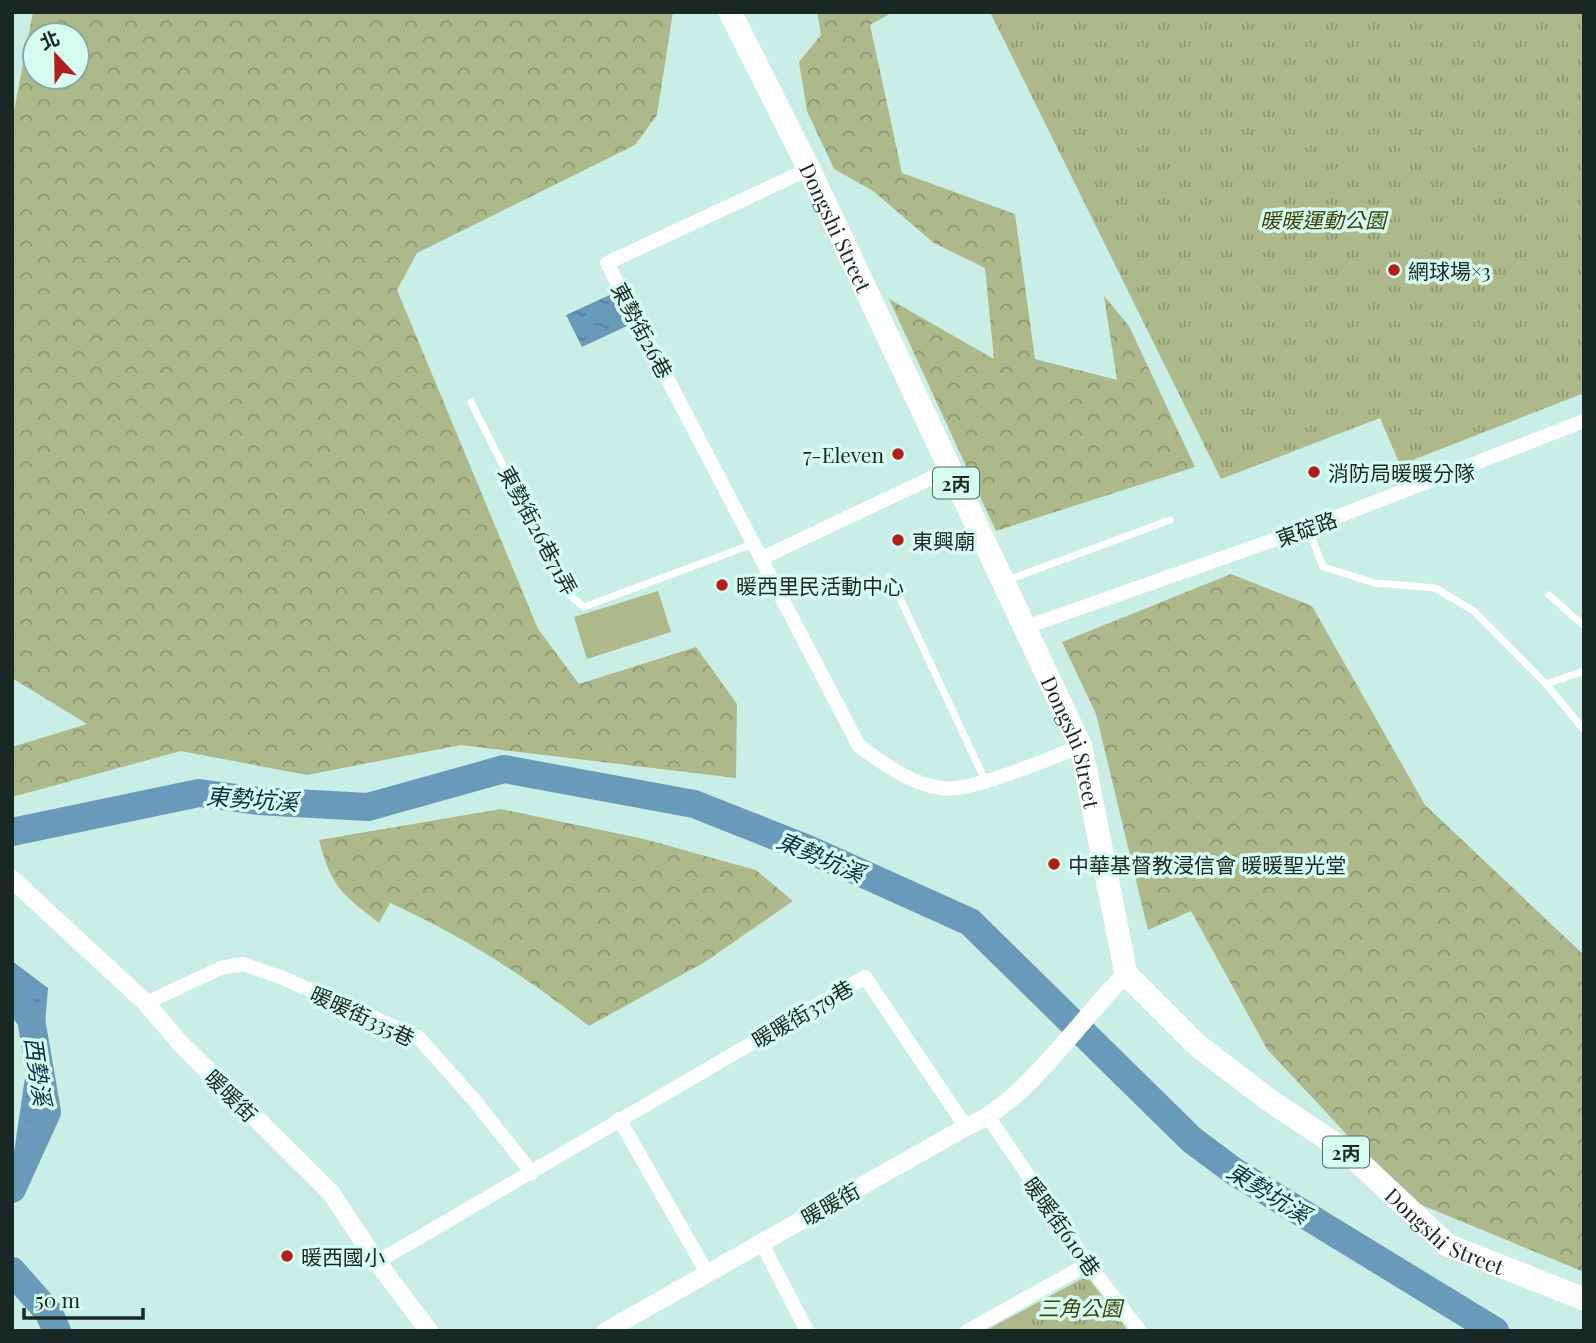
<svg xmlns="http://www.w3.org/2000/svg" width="1596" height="1343" font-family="'Playfair Display','Noto Sans TC',serif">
<defs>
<pattern id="forest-crowns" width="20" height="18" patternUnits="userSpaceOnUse" patternTransform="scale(1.75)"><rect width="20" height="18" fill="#aeb98b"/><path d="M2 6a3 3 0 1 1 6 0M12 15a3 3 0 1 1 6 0" fill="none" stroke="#8d9671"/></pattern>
<pattern id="park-tufts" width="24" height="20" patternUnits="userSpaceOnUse" patternTransform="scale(1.75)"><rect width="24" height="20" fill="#aeb98b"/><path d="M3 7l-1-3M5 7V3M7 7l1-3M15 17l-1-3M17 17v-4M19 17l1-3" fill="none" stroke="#8d9671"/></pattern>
<pattern id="water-ripples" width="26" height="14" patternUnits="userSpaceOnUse" patternTransform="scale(1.75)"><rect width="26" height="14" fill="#6a9aba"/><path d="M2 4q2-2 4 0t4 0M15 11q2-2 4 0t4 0" fill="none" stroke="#567e97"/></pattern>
</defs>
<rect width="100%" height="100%" fill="#c9eee5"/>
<!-- grass -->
<path fill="#aeb98b" d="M658 591 671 632 587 659 574 617Z"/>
<!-- forest -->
<g fill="url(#forest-crowns)" fill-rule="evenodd">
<path d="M33 12H673L657 115 635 145 417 253 397 290 538 629 579 684 696 647 737 704 736 778 461 745 307 775 181 751 12 797V747L87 724 12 678V121ZM35 35H77V77H35Z"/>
<path d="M817 12H893L870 25 902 173 1015 214 1035 359 1117 380 1104 296 1129 326 1195 467 996 531 889 299 994 359 985 268 934 243 873 191 834 169 807 111 799 62 821 35Z"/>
<path d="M1231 574 1312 606 1425 805 1584 955V1272L1407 1199 1267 1049 1191 911 1148 930 1096 714 1062 642Z"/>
<path d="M501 809 644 839 756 870 793 901 705 962 589 1026C527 977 463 936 390 903L379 923C342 894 331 887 319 840Z"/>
</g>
<!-- park -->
<g fill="url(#park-tufts)">
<path d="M990 12H1584V393L1400 465 1380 418 1221 479Z"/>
<path d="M1087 1276 1128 1331H985Z"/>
</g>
<!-- water -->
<g fill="url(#water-ripples)">
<path d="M614 293 629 325 582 347 566 315Z"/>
<path d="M12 961 48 988 33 1175 12 1166 29 1050 12 1007Z"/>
</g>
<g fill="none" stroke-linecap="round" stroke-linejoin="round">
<!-- river -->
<g stroke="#6a9aba" stroke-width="28">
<path d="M12 832 199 793 258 801 368 807 504 769 694 804 808 849 970 922 1192 1140 1235 1172 1495 1331"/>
<path d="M12 993 31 1019 47 1112 12 1189"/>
<path d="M12 1271 49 1313 57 1331"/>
</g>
<!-- service -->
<g stroke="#fff" stroke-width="7">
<path d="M471 402 568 594 584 607 753 544"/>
<path d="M1308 528 1323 567 1375 583 1435 588 1474 611 1546 684 1584 730"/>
<path d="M890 577 985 780"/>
<path d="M1008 580 1170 520"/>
<path d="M1549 595 1584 626"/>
<path d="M1546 684 1584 671"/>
</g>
<!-- minor -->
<g stroke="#fff" stroke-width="14">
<path d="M809 169 607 263 859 746C882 763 911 784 941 788 972 793 1048 758 1081 747"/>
<path d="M762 558 950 469"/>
<path d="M1026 627 1308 528 1584 421"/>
<path d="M146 1003 221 968 243 964 283 978 419 1038 475 1101 532 1173"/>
<path d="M989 1118 1088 1264 1140 1331"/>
<path d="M619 1119 707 1273"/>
<path d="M761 1242 807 1331"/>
<path d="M377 1262 865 977 966 1127"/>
<path d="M967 1331 1088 1264"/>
</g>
<!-- tertiary -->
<g stroke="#fff" stroke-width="18">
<path d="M12 879 146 1003 179 1042 331 1193 377 1262 429 1331"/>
<path d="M606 1331 966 1127C1025 1104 1080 1019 1126 974"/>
</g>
<!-- primary -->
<path stroke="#fff" stroke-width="23" id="s1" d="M730 12 809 169 1081 747 1126 974 1197 1045 1269 1100 1350 1154 1447 1245 1584 1299"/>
</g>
<!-- markers -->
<g fill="#b01f1b" stroke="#d6fcf2" stroke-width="2.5">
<circle cx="1394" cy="270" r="7"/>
<circle cx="898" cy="454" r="7"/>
<circle cx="1314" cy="472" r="7"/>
<circle cx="898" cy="540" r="7"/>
<circle cx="722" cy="585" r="7"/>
<circle cx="1054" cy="864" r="7"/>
<circle cx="287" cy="1256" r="7"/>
</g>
<g text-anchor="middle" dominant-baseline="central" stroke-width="7" stroke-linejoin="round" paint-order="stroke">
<!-- shield labels -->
<g fill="#d6fcf2" stroke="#526862" stroke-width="2">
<rect x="933" y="467.5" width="46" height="31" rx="5"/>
<rect x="1323" y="1136.5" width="46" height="31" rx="5"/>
</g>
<g font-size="19" font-weight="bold" fill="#1a2825">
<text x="956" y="483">2丙</text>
<text x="1346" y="1152">2丙</text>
</g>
<!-- park labels -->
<g font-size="21" font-style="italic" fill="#3a4305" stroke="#d6fcf2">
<text x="1323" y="219">暖暖運動公園</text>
<text x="1080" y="1307">三角公園</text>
</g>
<!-- street labels -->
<g font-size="21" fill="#1a2825" stroke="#d6fcf2">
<text stroke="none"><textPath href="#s1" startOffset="240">Dongshi Street</textPath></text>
<text transform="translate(643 330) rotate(62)">東勢街26巷</text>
<text transform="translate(1306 528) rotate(-20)">東碇路</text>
<text transform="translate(539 530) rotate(62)">東勢街26巷71弄</text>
<text stroke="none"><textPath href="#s1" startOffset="807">Dongshi Street</textPath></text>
<text transform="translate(802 1013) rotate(-30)">暖暖街379巷</text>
<text transform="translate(363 1015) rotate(25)">暖暖街335巷</text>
<text transform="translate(232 1095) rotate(45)">暖暖街</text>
<text transform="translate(830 1203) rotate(-29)">暖暖街</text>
<text transform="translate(1063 1226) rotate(55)">暖暖街610巷</text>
<text stroke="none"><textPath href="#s1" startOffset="1458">Dongshi Street</textPath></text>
</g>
<!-- poi labels -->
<g font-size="21" fill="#1a2825" stroke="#d6fcf2" text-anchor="start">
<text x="1408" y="270">網球場×3</text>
<text x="884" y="454" text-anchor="end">7-Eleven</text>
<text x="1328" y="472">消防局暖暖分隊</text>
<text x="912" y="540">東興廟</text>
<text x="736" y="585">暖西里民活動中心</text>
<text x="1068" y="864">中華基督教浸信會 暖暖聖光堂</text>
<text x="301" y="1256">暖西國小</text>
</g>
<!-- water labels -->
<g font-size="23" font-style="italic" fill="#042f45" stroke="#d6fcf2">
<text transform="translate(252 798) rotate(4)">東勢坑溪</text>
<text transform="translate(821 856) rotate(23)">東勢坑溪</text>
<text transform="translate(39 1071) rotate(82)">西勢溪</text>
<text transform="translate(1269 1192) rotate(32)">東勢坑溪</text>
</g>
</g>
<!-- border -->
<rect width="1596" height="1343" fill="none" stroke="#1a2825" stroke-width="28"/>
<!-- north arrow -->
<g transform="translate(56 56) rotate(338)"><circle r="33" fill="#d6fcf2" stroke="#8ba7a0" stroke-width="2"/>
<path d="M0-5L12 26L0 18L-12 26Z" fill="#b01f1b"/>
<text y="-10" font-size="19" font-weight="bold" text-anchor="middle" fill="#1a2825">北</text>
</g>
<!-- scale -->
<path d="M24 1308v10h119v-10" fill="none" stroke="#1a2825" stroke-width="3.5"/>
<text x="35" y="1308" font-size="21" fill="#1a2825" stroke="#d6fcf2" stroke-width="5" paint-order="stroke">50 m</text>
</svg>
